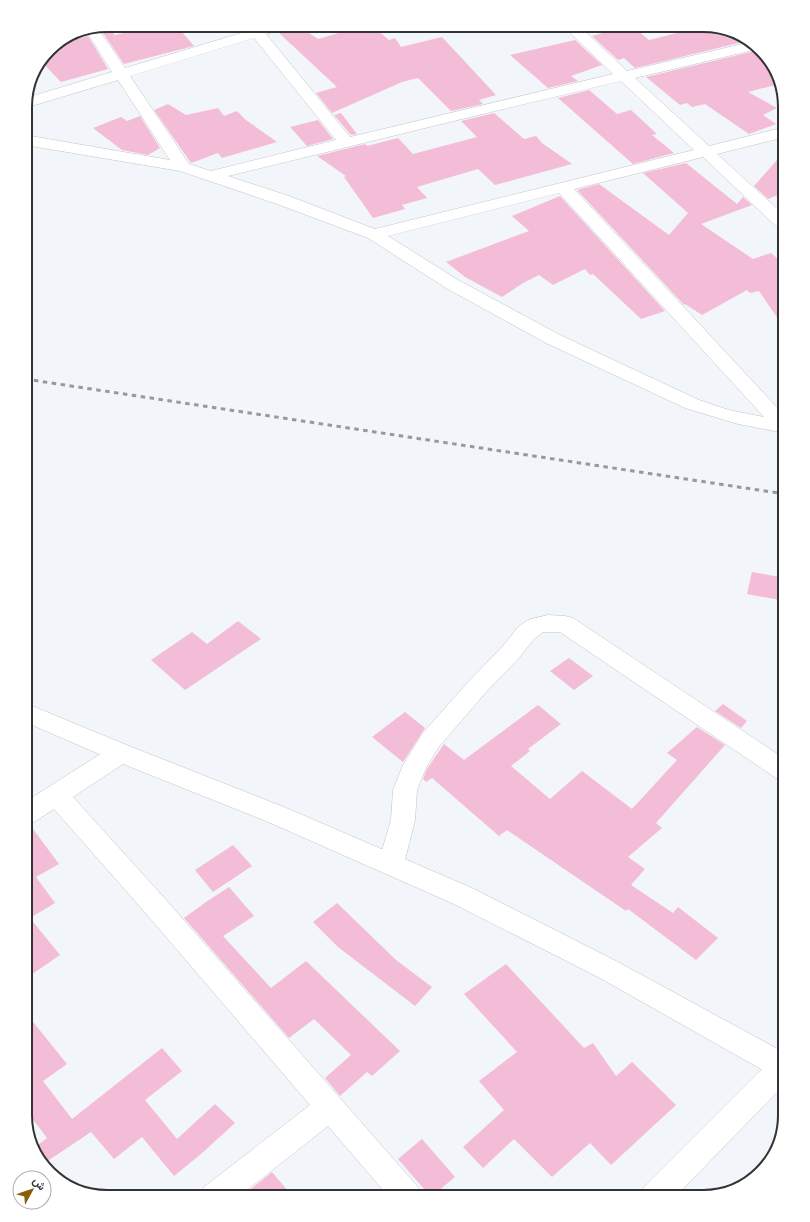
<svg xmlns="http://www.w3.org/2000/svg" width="810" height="1222" font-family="Helvetica,Vazirmatn,sans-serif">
<rect width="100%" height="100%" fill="#f2f5f9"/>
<!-- building -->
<g fill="#f4bdd7">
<path d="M158 25H176L194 46 124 64 103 33 111 31 115 35Z"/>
<path d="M290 25H297L318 39 366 25H371L389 40 395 38 401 47 442 37 496 95 479 100 483 104 451 111 418 78 402 82 332 113 316 93 337 87 278 32 287 29Z"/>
<path d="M631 25 649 40 709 25 731 32 743 42 635 68 624 58 618 60 592 36Z"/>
<path d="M88 36 108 69 61 82 41 61 48 50 57 44Z"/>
<path d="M575 40 602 65 571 76 578 81 548 88 510 55Z"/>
<path d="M755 51 758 54 761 53 774 66 779 84 748 92 777 108 763 115 776 124 749 134 705 104 692 107 687 103 680 105 646 77Z"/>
<path d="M589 90 617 114 631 110 657 134 652 135 674 153 633 164 558 98Z"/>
<path d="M168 104 186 115 218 108 224 116 237 111 246 120 277 142 222 158 218 153 191 163 154 110Z"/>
<path d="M341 113 357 134 351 135 334 115Z"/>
<path d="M494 113 524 139 536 136 542 143 572 164 495 185 478 169 417 187 427 198 402 205 405 209 373 218 344 177 346 176 317 156 365 144 367 146 398 138 413 154 477 137 461 121Z"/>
<path d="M140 116 160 148 148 155 122 150 93 128 121 117 127 121Z"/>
<path d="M318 120 333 139 307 146 290 127Z"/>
<path d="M785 151V192L768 199 754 186Z"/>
<path d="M686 163 737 204 743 197 752 205 701 224 753 259 771 253 785 265V329L759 291 750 293 747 290 702 315 685 304 684 305 577 190 599 184 669 235 688 213 643 173Z"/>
<path d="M560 196 665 311 641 319 593 274 590 275 585 269 553 285 539 275 523 283 502 297 465 277 446 262 529 231 512 216Z"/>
<path d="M752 572 785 578V601L747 594Z"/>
<path d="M238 621 261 639 185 690 151 660 192 632 207 644Z"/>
<path d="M569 658 593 676 574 690 550 671Z"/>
<path d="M723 704 747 721 741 728 715 711Z"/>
<path d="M538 705 561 724 528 749 530 751 511 766 550 799 582 771 632 809 677 760 667 753 697 727 725 745 656 823 662 828 628 857 645 869 631 885 673 913 678 907 718 938 696 960 628 909 626 911 507 830 499 836 432 778 426 782 423 779 427 769 444 744 464 760Z"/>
<path d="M405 712 425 728 403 762 372 737Z"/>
<path d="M30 825 59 864 36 877 55 903 30 918 60 955 25 979V826Z"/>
<path d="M233 845 252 866 213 892 195 870Z"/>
<path d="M229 887 254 916 223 936 271 988 306 961 400 1051 372 1076 367 1072 340 1096 325 1078 351 1055 314 1019 289 1038 184 918 206 902Z"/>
<path d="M337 903 396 960 432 987 415 1006 338 947 313 922Z"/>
<path d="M506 964 584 1048 593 1043 616 1076 632 1062 676 1105 611 1165 590 1143 552 1177 514 1139 483 1168 463 1147 504 1110 479 1081 517 1052 464 994Z"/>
<path d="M25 1012 67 1064 43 1081 72 1119 162 1048 182 1071 145 1100 177 1139 215 1104 235 1123 201 1154 174 1176 142 1137 114 1159 91 1132 43 1164 36 1156 34 1148 47 1138 25 1109Z"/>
<path d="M422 1139 455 1177 431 1197 398 1159Z"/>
<path d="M272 1172 293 1197H241Z"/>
</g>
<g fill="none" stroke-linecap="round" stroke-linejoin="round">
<!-- minor casing -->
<g stroke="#c1c4c7" stroke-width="1">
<g id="minor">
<path d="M244 25H259L260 27 267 25H289L287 28 266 34 350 137 613 74 562 25H578L627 71 751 42 758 49 635 78 709 146 785 127V137L717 154 785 216V230L779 229 703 157 574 189 785 416V433L738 424 685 408 546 343 446 288 368 238 277 204 180 171 25 145V135L170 160 118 80 25 108 26 98 112 72 85 29 97 27 125 68 248 31ZM254 38 336 140 211 171 189 164 130 76ZM621 81 694 150 375 229 289 196 228 176 466 118ZM559 193 764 417 729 410 699 400 560 335 458 280 388 236Z"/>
<path d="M548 615 565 616 573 618 785 759V781L776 778 560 632H543L534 639 519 658 486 692 438 748 426 768 417 790 415 820 404 864 400 872 391 875 382 872 378 864 391 820 393 790 403 765 422 734 470 680 503 646 518 627 528 620Z"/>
<path d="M121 744 129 746 133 753 129 760 73 797 167 901 418 1187 423 1197H389L328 1126 238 1197H199L204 1187 310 1105 149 917 54 809 34 822 25 825V802L113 746Z"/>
<path d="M783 1054 785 1055V1084L675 1197H639L644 1187 773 1058Z"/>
</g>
</g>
<!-- major casing -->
<g stroke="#c1c4c7" stroke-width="1">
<path id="major" d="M25 703 129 746 284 807 472 888 618 962 785 1053V1081L775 1077 600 978 454 904 266 821 113 760 25 722Z"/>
</g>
<!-- minor -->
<use href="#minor" fill="#fff" fill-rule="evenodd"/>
<!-- major -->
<use href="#major" fill="#fff" fill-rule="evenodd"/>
<!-- rail -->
<path stroke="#97999b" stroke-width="3" stroke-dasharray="4.5 4.5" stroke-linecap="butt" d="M25 379 785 494"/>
</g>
<!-- crop -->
<path d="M0 0H810V1222H0ZM107 32H703A75 75 0 0 1 778 107V1115A75 75 0 0 1 703 1190H107A75 75 0 0 1 32 1115V107A75 75 0 0 1 107 32Z" fill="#fff" fill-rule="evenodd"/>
<path fill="none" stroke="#323334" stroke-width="2" d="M107 32H703A75 75 0 0 1 778 107V1115A75 75 0 0 1 703 1190H107A75 75 0 0 1 32 1115V107A75 75 0 0 1 107 32Z"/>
<!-- north arrow -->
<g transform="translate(32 1190) rotate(50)"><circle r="19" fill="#ffffff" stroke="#adadae"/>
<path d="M0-3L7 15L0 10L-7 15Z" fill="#8d5d05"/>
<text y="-6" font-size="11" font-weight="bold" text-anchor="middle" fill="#323334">ش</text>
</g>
</svg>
